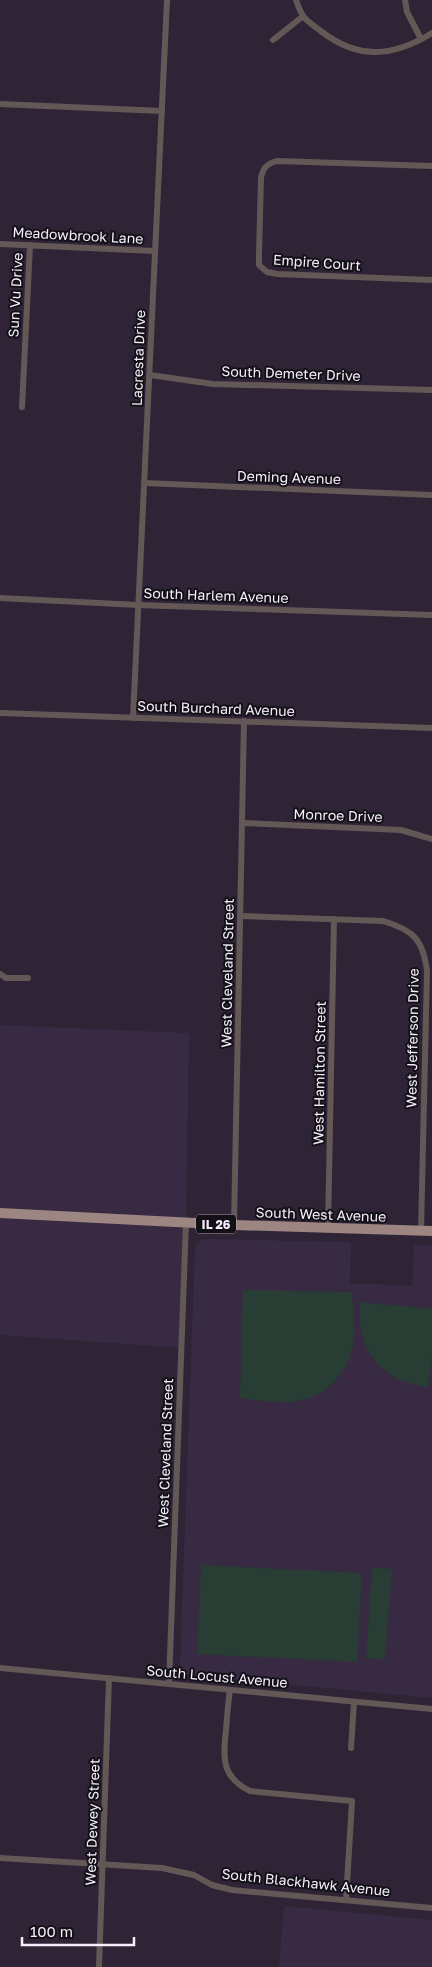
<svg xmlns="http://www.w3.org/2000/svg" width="432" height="1967" font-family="'Golos Text',sans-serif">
<rect width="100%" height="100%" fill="#2e2436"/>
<!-- built -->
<g fill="#372a42">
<path d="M0 1025 189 1033 186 1222 181 1348 0 1335Z"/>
<path d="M203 1239 351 1242 350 1283 412 1286 414 1245 432 1246V1698L187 1675 180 1664 195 1246Z"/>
<path d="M284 1906 432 1920V1967H279Z"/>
</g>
<!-- green -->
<g fill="#283d34">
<path d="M243 1290 352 1292C353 1308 355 1324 354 1339 351 1367 331 1394 302 1400 283 1405 260 1400 240 1398Z"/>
<path d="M360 1302 432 1309V1353L428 1387C393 1383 368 1365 361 1329 359 1321 360 1311 360 1302Z"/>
<path d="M201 1565 362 1573 357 1662 197 1654Z"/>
<path d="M372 1568 392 1569 385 1660 366 1658Z"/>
</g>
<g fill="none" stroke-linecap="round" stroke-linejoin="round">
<!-- minor -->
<g stroke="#635856" stroke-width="6">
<path d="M296 0C303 20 305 19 322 32 359 60 393 57 432 33"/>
<path d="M405 0 407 12 421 39"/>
<path d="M273 40 302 17"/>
<path d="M0 104 162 111"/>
<path d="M432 166 277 161C267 164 263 167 261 178L259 254V265L267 272 277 274 432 280"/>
<path d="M0 244 155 251"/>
<path d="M150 375 213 384 432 390"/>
<path d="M22 407 30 245"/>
<path d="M145 483 432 495"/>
<path d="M0 598 138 605 432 615"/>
<path d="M0 713 432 728"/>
<path d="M133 718 167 0"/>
<path d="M242 823 401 830 432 839"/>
<path d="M241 916 383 921C413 930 423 939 427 971L421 1231"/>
<path d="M0 974 6 978H28"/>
<path d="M234 1225 244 721"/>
<path d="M328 1228 334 919"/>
<path d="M0 1668 432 1709"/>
<path d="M169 1684 186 1222"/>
<path d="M230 1690C228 1703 227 1717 226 1730 223 1757 221 1777 250 1791L352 1801 346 1900"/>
<path d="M351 1748 354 1702"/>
<path d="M0 1858 162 1868 194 1875 212 1885 232 1890 432 1908"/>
<path d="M99 1967 109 1678"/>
</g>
<!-- primary -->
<path stroke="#9d8581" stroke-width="10" d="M0 1213 234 1225 432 1231"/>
</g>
<g text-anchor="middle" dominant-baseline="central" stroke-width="4" stroke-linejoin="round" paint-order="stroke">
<!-- shield labels -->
<rect fill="#141018" stroke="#b2acb7" stroke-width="1" x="196" y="1214.5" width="40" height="19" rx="4"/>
<g font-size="12" font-weight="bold" fill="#f5effb">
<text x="216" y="1224">IL 26</text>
</g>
<!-- street labels -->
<g font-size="14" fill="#f5effb" stroke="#141018">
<text transform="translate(78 235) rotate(3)">Meadowbrook Lane</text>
<text transform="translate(317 262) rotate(4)">Empire Court</text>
<text transform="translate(15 295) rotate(-87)">Sun Vu Drive</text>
<text transform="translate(138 358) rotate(-88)">Lacresta Drive</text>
<text transform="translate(291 373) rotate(2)">South Demeter Drive</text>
<text transform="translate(289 477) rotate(2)">Deming Avenue</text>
<text transform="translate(216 595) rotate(2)">South Harlem Avenue</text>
<text transform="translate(216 708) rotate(2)">South Burchard Avenue</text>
<text transform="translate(338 815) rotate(2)">Monroe Drive</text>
<text transform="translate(227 973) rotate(-89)">West Cleveland Street</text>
<text transform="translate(412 1038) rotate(-89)">West Jefferson Drive</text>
<text transform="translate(319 1073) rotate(-89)">West Hamilton Street</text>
<text transform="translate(321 1214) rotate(2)">South West Avenue</text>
<text transform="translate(165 1453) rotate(-88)">West Cleveland Street</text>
<text transform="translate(217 1676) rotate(5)">South Locust Avenue</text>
<text transform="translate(92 1822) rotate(-88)">West Dewey Street</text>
<text transform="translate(306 1882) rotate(6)">South Blackhawk Avenue</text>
</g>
</g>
<!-- scale -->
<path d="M22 1937v8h112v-8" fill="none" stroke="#f5effb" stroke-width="2.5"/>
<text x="30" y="1937" font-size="15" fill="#f5effb" stroke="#141018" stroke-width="4" paint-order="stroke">100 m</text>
</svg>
